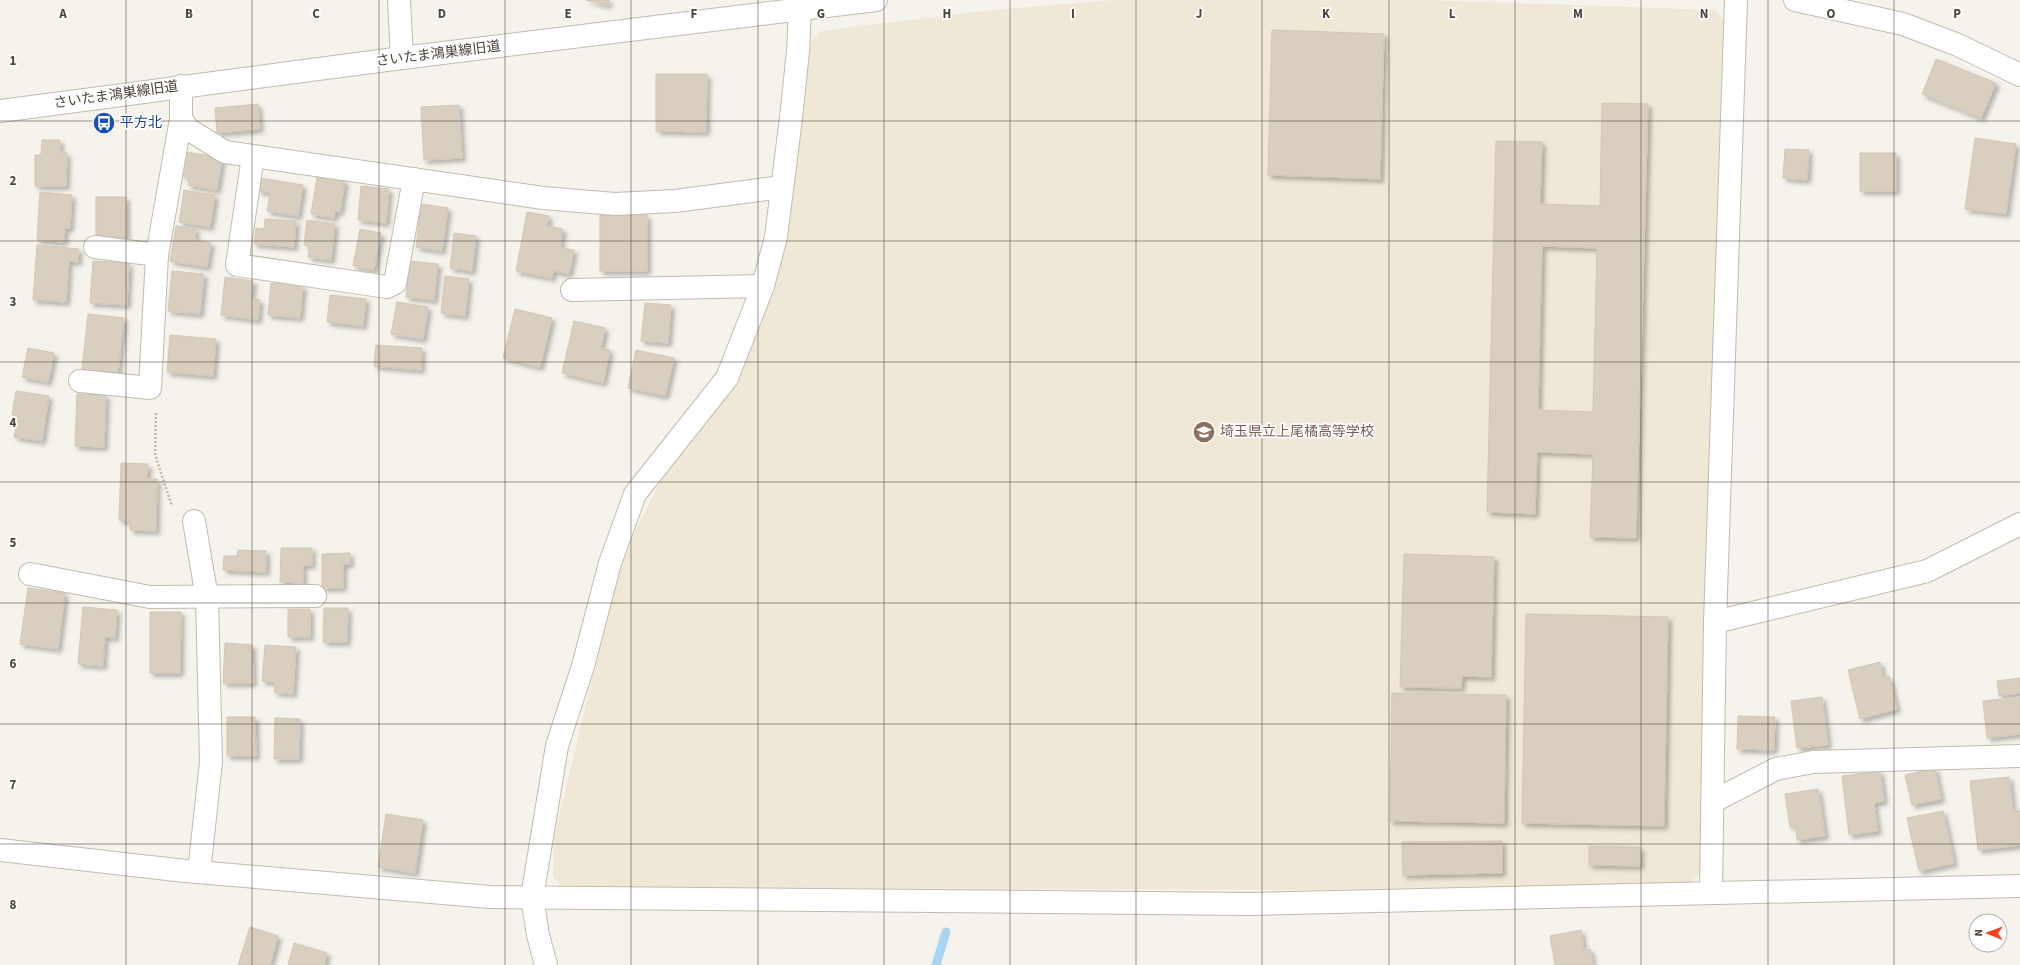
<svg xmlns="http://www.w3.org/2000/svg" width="2020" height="965" font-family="'Source Sans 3','Noto Sans JP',sans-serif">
<defs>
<filter id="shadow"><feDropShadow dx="3.5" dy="3.5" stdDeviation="2" flood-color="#0004"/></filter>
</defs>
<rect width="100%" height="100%" fill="#f6f3ec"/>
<!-- education -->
<path fill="#efe8d6" d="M1114 0H1427L1715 10 1724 21 1700 873 1690 883 1303 890 563 887 553 877 554 838 608 612 619 574 637 527 656 490 767 302 782 258 790 219 811 41 821 31 992 10Z"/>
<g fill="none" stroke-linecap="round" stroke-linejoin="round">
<!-- stream -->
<path stroke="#a9d4f2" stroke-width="9" d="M936 965 946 932"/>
</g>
<!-- building -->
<g fill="#d8cfc1" stroke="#d3c7b4" fill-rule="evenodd" filter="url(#shadow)">
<path d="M586 0H609L608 5Z"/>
<path d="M1272 30 1384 34 1380 179 1268 175Z"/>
<path d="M1936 59 1996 83 1981 118 1922 94Z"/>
<path d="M656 74H707L706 132 656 131Z"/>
<path d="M1602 103 1648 104 1636 538 1590 537 1593 454 1537 452 1535 514 1487 512 1496 141 1542 142 1540 204 1600 206ZM1542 246 1597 248 1593 412 1538 410Z"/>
<path d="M258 104 260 129 217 133 215 108Z"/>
<path d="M459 105 462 158 424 160 421 107Z"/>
<path d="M1975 138 2016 144 2006 214 1965 209Z"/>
<path d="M42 140H60V152L67 153 66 186H35V155H41Z"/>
<path d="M1785 149 1809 150 1807 180 1783 178Z"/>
<path d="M186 152 222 158 217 190 188 185 189 177 182 176Z"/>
<rect x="1860" y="153" width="36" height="38"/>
<path d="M317 177 345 181 340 212 335 211 334 218 311 214Z"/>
<path d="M260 178 303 185 298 216 267 211 270 193 258 191Z"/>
<path d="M361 186 389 189 386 223 358 220Z"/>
<path d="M184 190 215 195 210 227 179 222Z"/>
<path d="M40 192 72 195 70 228H65L64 242 37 240Z"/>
<rect x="96" y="197" width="30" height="40"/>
<path d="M421 204 448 208 442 251 416 247Z"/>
<path d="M527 212 549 216 547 226 563 229 560 248 574 250 569 274 553 271 552 278 516 271Z"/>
<rect x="600" y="215" width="47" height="56"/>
<path d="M265 219 296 221 294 247 254 244 256 228 264 229Z"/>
<path d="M307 220 335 224 331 260 308 257 310 246 304 245Z"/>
<path d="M176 226 196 229 195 240 211 243 207 267 170 261Z"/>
<path d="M360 229 381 233 374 270 353 266Z"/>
<path d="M454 233 476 236 472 271 450 268Z"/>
<path d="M37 245 79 249 78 262 69 261 66 302 33 300Z"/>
<path d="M93 261 129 263 127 305 90 303Z"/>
<path d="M410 261 438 264 434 300 406 297Z"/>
<path d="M172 271 204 274 200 314 168 311Z"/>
<path d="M445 276 469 279 465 316 441 313Z"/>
<path d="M225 277 253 281 251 299 260 300 258 320 221 315Z"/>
<path d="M271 283 303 286 300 318 268 315Z"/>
<path d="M330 295 366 299 363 326 327 322Z"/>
<path d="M397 302 428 307 423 339 391 334Z"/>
<path d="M645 303 671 305 668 343 641 341Z"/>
<path d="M515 309 552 318 540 367 503 358Z"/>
<path d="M88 314 124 318 118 373 82 369Z"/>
<path d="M574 321 605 328 601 348 610 350 603 383 562 373Z"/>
<path d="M170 335 216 339 213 376 167 372Z"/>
<path d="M376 345 422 348 421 370 374 366Z"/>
<path d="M28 348 54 353 48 382 22 377Z"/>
<path d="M636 350 674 358 665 396 628 388Z"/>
<path d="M16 391 49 396 42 441 14 437 18 416 12 415Z"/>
<path d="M77 394 106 395 104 447 75 446Z"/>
<path d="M121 463 148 464 147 479H157L156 531 130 530V521L119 520Z"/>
<path d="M281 548H312V565H303V583L280 582Z"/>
<path d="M238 550 266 551V572L223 570 224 556H237Z"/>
<path d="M350 553V564H343V588H322V554Z"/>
<path d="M1404 554 1494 557 1491 677 1462 676 1461 688 1400 687Z"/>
<path d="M28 588 65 593 58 649 20 644Z"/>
<path d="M83 607 117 610 115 638 105 637 103 666 78 664Z"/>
<path d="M324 608H348L347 642H323Z"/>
<rect x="288" y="609" width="22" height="28"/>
<path d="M150 612H181L180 673H150Z"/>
<path d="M1526 614 1668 617 1664 826 1522 823Z"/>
<path d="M225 643 252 645 253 683H223Z"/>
<path d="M265 645 296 647 293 694 274 692 275 682 262 681Z"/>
<path d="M1880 662 1883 678 1889 676 1897 709 1860 719 1848 670Z"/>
<path d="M2020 678V693L1999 696 1997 681Z"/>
<path d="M1392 693 1506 695 1504 823 1390 821Z"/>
<path d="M1822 697 1828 745 1797 748 1791 701Z"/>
<path d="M2020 697V734L1987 738 1983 701Z"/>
<path d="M1738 716 1775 717 1774 750 1737 749Z"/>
<path d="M227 717H255L256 756H227Z"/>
<path d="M275 718 300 719 299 759H274Z"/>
<path d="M1935 768 1941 799 1912 805 1905 775Z"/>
<path d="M1880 771 1884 801 1874 803 1878 831 1849 835 1842 776Z"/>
<path d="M2009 777 2013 811H2020V845L1978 850 1970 781Z"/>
<path d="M1818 789 1825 836 1797 840 1796 826 1790 827 1785 794Z"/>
<path d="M1943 811 1954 863 1919 871 1907 818Z"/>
<path d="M386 814 423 820 415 873 378 867Z"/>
<path d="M1502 841V873L1403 875 1402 842Z"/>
<path d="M1589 846 1640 847V866L1589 865Z"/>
<path d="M250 927 278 936 270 965H238Z"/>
<path d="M1581 930 1584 950 1590 949 1593 965H1555L1550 936Z"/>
<path d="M294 943 327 953 324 965H288Z"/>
</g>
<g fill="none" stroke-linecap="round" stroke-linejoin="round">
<!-- minor casing -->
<g stroke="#c2bbae" stroke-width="24">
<g id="minor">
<path d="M399 0 402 58"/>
<path d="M1795 0 1903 24 1958 45 2020 75"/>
<path d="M181 86V119L188 129 225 152 543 198 615 204 675 201 782 187"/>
<path d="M0 111 402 58 876 0"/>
<path d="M253 156 237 265 387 287 395 283 414 179"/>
<path d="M95 247 157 255"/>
<path d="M572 290 763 286"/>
<path d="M80 381 150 388 157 255 181 119"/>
<path d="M194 521 207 598 211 762 199 872"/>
<path d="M30 574 150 597 315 596"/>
<path d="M1715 622 1927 571 2020 524"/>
<path d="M1712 802 1776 769 1813 762 2020 756"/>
<path d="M0 850 185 871 490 897 1250 904 2020 886"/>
<path d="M1711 892 1715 622 1736 0"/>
<path d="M546 965 538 935 532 897 557 746 583 666 610 563 635 494 727 378 763 286 776 237 791 118 798 51 800 10"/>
</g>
</g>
<!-- path -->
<path stroke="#c4b79f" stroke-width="2.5" stroke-dasharray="2 2" stroke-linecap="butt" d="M156 413 155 455 172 506"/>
<!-- minor -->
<use href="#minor" stroke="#fff" stroke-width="22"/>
</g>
<!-- grid -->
<path fill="none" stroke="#4b4439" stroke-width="1" stroke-opacity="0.55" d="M126 0V965M252 0V965M379 0V965M505 0V965M631 0V965M758 0V965M884 0V965M1010 0V965M1136 0V965M1262 0V965M1389 0V965M1515 0V965M1641 0V965M1768 0V965M1894 0V965M0 121H2020M0 241H2020M0 362H2020M0 482H2020M0 603H2020M0 724H2020M0 844H2020"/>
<!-- icons -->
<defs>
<g id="bus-disc" transform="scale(1.15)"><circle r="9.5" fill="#1a4fb4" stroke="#fff"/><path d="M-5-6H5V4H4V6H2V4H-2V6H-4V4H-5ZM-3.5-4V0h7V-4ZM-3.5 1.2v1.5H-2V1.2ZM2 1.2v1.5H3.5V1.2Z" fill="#fff"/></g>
<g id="school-disc" transform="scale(1.15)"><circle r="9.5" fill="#8d6e63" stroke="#fff"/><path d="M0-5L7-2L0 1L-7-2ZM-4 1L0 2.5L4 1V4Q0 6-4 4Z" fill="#fff"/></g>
</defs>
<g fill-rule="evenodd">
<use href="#bus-disc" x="104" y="123"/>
<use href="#school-disc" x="1204" y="432"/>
</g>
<g text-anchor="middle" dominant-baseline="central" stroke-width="3.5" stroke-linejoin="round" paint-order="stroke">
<!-- street labels -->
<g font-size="14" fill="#4b4439" stroke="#fff">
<text transform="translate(438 54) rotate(-7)">さいたま鴻巣線旧道</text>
<text transform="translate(116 95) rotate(-8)">さいたま鴻巣線旧道</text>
</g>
<!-- transit labels -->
<g font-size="14" fill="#164399" stroke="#fff" text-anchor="start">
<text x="120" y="123">平方北</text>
</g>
<!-- education labels -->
<g font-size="14" fill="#785e54" stroke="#fff" text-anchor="start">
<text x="1220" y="432">埼玉県立上尾橘高等学校</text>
</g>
</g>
<g font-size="13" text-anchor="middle" font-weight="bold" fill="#4b4439" stroke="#fff" stroke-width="3.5" stroke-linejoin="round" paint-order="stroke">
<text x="63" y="18">A</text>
<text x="189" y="18">B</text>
<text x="316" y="18">C</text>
<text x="442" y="18">D</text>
<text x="568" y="18">E</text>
<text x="694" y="18">F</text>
<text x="821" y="18">G</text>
<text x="947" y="18">H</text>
<text x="1073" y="18">I</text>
<text x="1199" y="18">J</text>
<text x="1326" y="18">K</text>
<text x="1452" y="18">L</text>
<text x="1578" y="18">M</text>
<text x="1704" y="18">N</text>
<text x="1831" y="18">O</text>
<text x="1957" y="18">P</text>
<text x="13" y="65">1</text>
<text x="13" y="185">2</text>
<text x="13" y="306">3</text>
<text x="13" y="427">4</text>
<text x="13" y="547">5</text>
<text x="13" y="668">6</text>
<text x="13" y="789">7</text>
<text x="13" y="909">8</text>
</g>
<!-- north arrow -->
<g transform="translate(1988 933) rotate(271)"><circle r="19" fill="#ffffff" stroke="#b7b4b0"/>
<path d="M0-3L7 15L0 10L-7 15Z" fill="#fc3f1d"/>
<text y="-6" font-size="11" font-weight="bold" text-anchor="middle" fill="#4b4439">N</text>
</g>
</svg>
